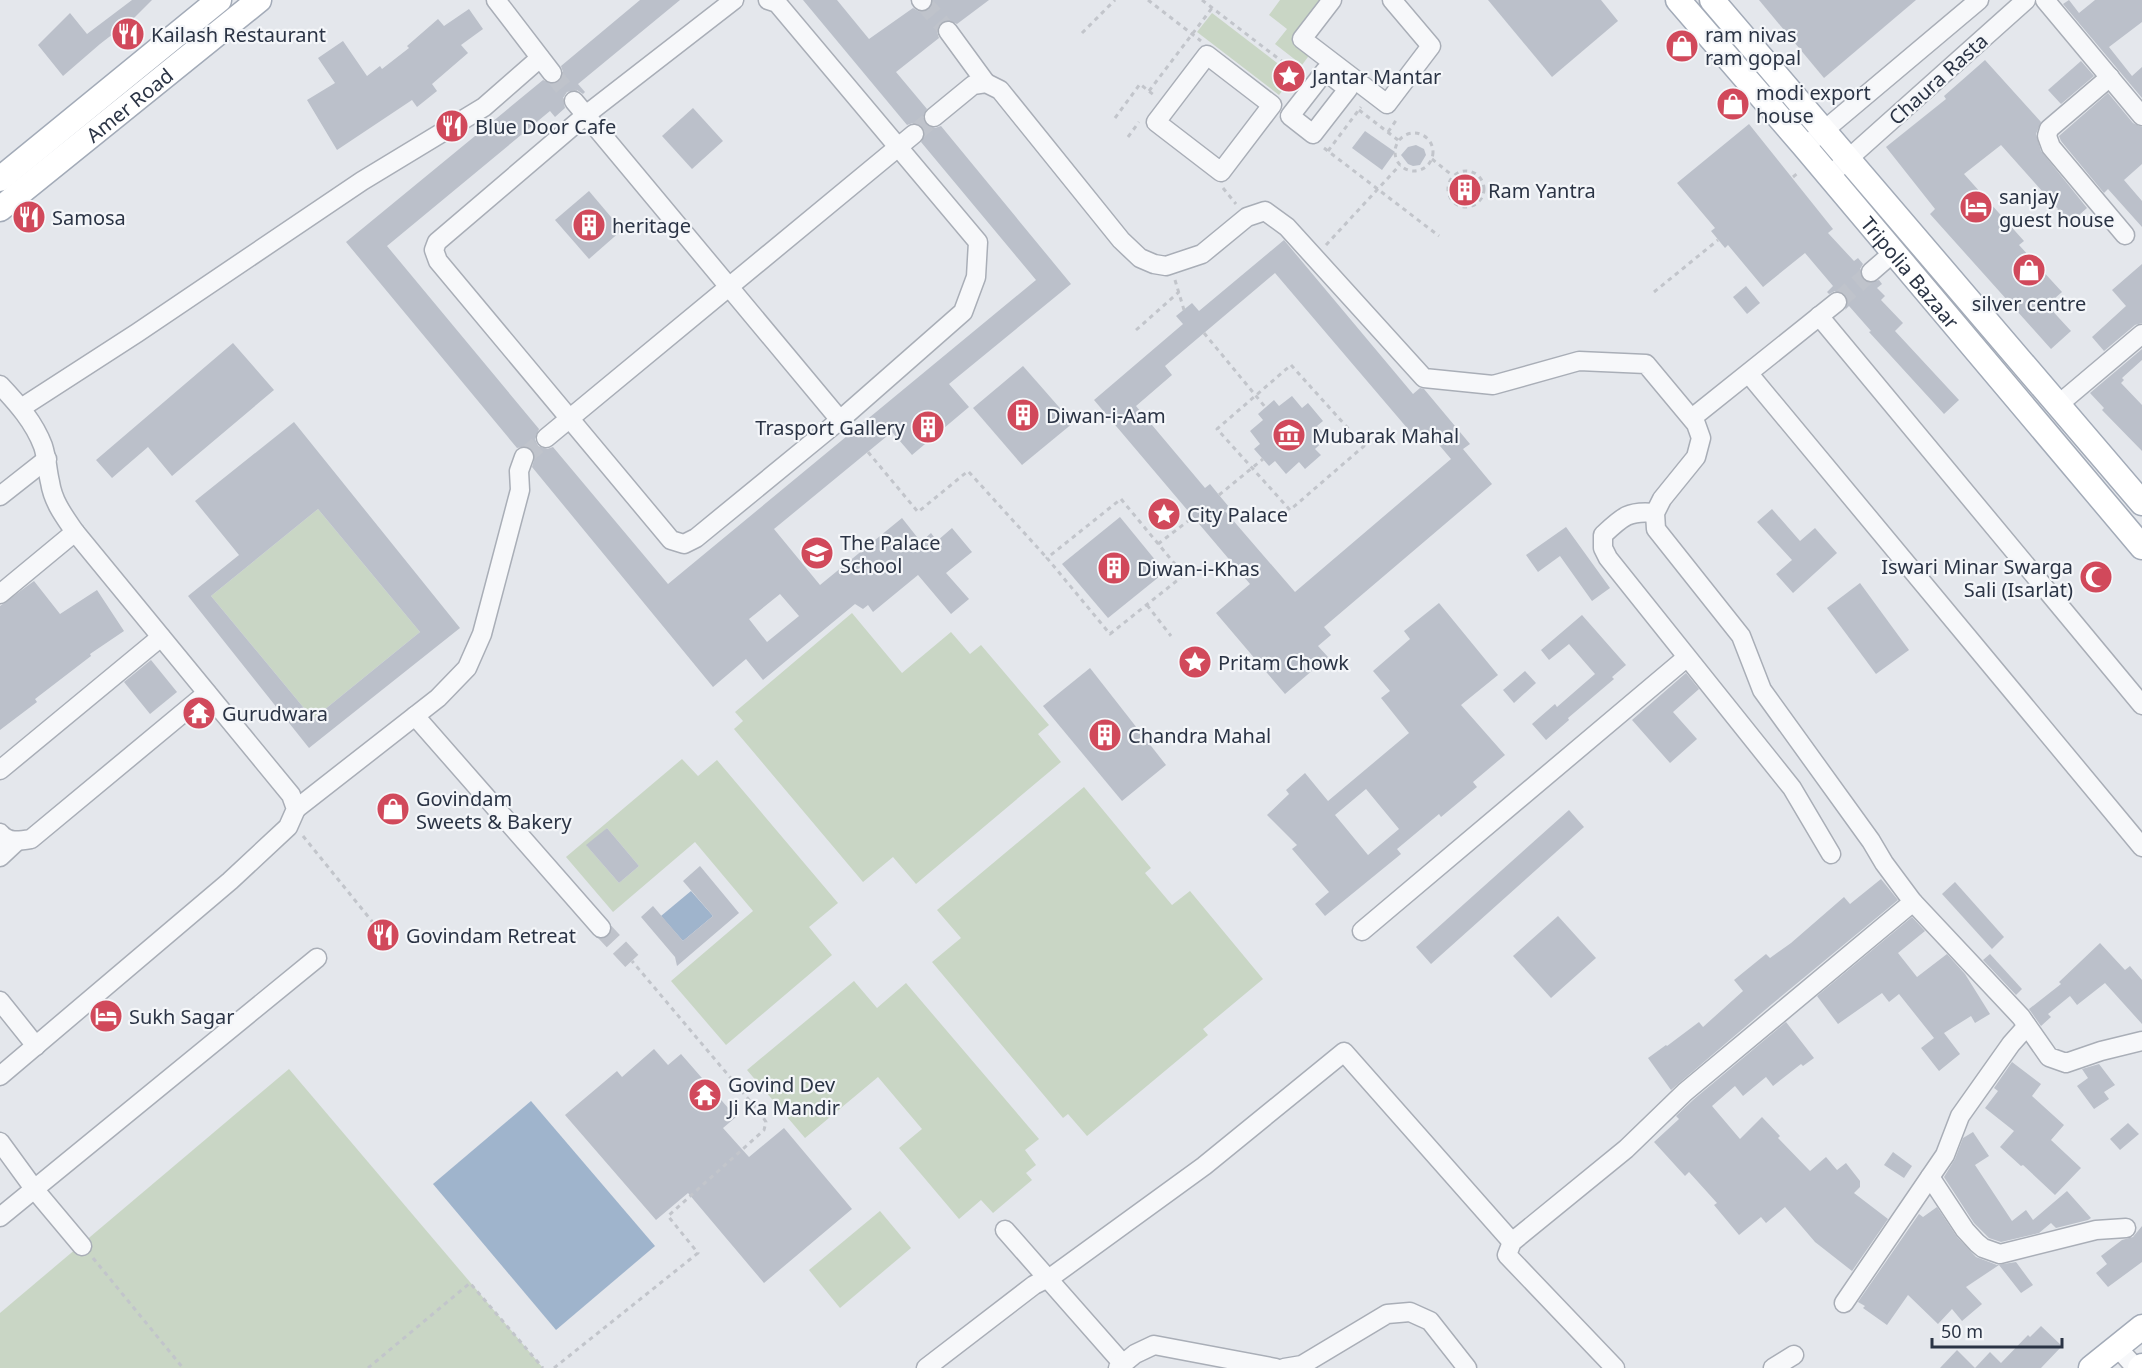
<svg xmlns="http://www.w3.org/2000/svg" width="2142" height="1368" font-family="'Noto Sans',sans-serif">
<rect width="100%" height="100%" fill="#e4e7ec"/>
<!-- green -->
<g fill="#c9d6c5" fill-rule="evenodd">
<path d="M1280 0H1323L1299 33 1316 46 1302 65 1275 44 1287 29 1269 15Z"/>
<path d="M1212 13 1294 76 1279 95 1197 32Z"/>
<path d="M318 509 420 632 313 719 211 596Z"/>
<path d="M852 613 902 673 951 632 970 654 981 645 1049 725 1038 734 1061 762 916 884 893 857 863 882 734 729 743 721 735 712Z"/>
<path d="M682 759 698 776 717 760 838 903 809 927 832 955 726 1045 671 981 753 911 695 842 613 912 566 857ZM607 828 639 866 619 883 587 846Z"/>
<path d="M1084 787 1151 868 1145 873 1172 905 1190 891 1263 979 1203 1029 1208 1035 1087 1136 1068 1114 1063 1118 932 962 961 938 937 910Z"/>
<path d="M854 981 877 1008 906 983 1039 1139 1025 1150 1036 1165 1026 1173 1032 1180 993 1213 981 1200 959 1219 899 1148 922 1129 878 1077 805 1138 747 1070Z"/>
<path d="M289 1069 543 1368H0V1313Z"/>
<path d="M880 1211 911 1248 840 1308 809 1270Z"/>
</g>
<!-- water -->
<g fill="#9fb4cc">
<path d="M691 891 713 916 683 941 661 916Z"/>
<path d="M531 1101 655 1246 556 1330 433 1184Z"/>
</g>
<!-- building -->
<g fill="#bbc0ca" fill-rule="evenodd">
<path d="M132 0H152L135 17 100 44 63 76 38 45 70 13 87 34Z"/>
<path d="M640 0H680L578 84 585 92 583 94 577 90 567 92 563 98 565 108 555 117 550 111 387 246 539 429 535 439 538 446 547 449 553 447 668 584 1036 280 921 142 925 133 922 126 913 123 907 125 803 0H837L869 39 913 8 920 12 929 9 933 0H989L957 24 947 20 941 22 937 32 939 38 896 72 927 109 923 118 926 125 935 128 941 126 1071 284 949 384 969 407 912 455 892 432 774 529 820 585 902 518 921 542 931 533 937 541 952 528 972 552 946 573 969 599 951 614 918 575 873 612 868 605 863 609 855 604 763 680 746 659 713 687 532 467 535 456 533 450 527 446 517 448 346 242 543 80 553 84 559 82 563 72 561 66ZM780 594 799 616 767 642 749 619Z"/>
<path d="M1488 0H1601L1618 21 1552 77Z"/>
<path d="M1759 0H1916L1824 78Z"/>
<path d="M2069 0 2079 13 2095 0H2142V22L2109 47 2132 76 2142 67V98L2063 4Z"/>
<path d="M469 9 483 29 461 45 468 53 432 84 437 91 417 107 412 100 337 150 307 100 335 83 318 58 343 41 367 76 380 66 382 69 409 48 407 46 438 19 444 26Z"/>
<path d="M1985 60 2041 122 2036 134 2041 151 2087 208 2069 224 2057 211 2058 209 2001 145 1964 174 2024 241 2019 245 2062 292 2047 305 2071 331 2051 349 1930 214 1935 209 1886 147 1946 99 1944 96Z"/>
<path d="M2081 61 2094 76 2061 104 2048 90Z"/>
<path d="M2108 93 2133 123 2142 127V164L2124 180 2142 201V227L2108 189 2104 193 2061 141 2059 136Z"/>
<path d="M693 108 723 141 692 169 662 136Z"/>
<path d="M1749 124 1833 229 1828 233 1854 261 1858 258 1863 264 1860 269 1862 279 1868 283 1879 280 1882 284 1877 288 1885 296 1881 300 1903 323 1895 331 1959 400 1944 414 1869 332 1871 331 1849 306 1845 310 1848 301 1845 295 1841 291H1835L1829 294 1827 292 1833 286 1805 253 1763 287 1728 245 1725 248 1711 231 1715 228 1677 183Z"/>
<path d="M1365 131 1395 152 1382 170 1352 148Z"/>
<path d="M1416 145 1424 149 1426 155 1420 165 1413 166 1408 164 1401 155 1408 147Z"/>
<circle cx="1465" cy="192" r="11"/>
<path d="M589 191 622 230 589 259 555 220Z"/>
<path d="M1284 240 1413 394 1420 388 1424 389 1470 444 1463 449 1492 484 1324 627 1331 635 1318 646 1328 657 1285 694 1216 613 1250 584 1094 400 1183 324 1176 316 1192 303 1199 311ZM1275 273 1419 442 1429 433 1451 459 1295 592 1225 511 1229 507 1219 495 1210 484 1205 488 1136 406 1172 375 1165 366Z"/>
<path d="M2142 264V323L2135 325 2104 351 2092 337 2126 306 2112 290Z"/>
<path d="M1746 286 1760 303 1747 314 1733 297Z"/>
<path d="M233 343 274 390 172 476 148 447 112 478 96 460Z"/>
<path d="M2142 349V360L2122 378 2124 380 2121 383 2142 405V451L2102 410 2104 408 2090 393Z"/>
<path d="M1023 366 1073 423 1022 465 973 408Z"/>
<path d="M1292 396 1302 408 1308 403 1323 421 1317 426 1327 438 1315 449 1321 455 1305 469 1299 462 1286 474 1275 461 1269 466 1254 449 1260 444 1250 431 1263 420 1258 414 1274 400 1279 406Z"/>
<path d="M294 422 460 628 309 748 188 596 239 555 195 501ZM318 509 420 632 313 719 211 596Z"/>
<path d="M1772 509 1800 541 1815 528 1837 553 1793 593 1776 574 1792 560 1757 522Z"/>
<path d="M1120 517 1165 572 1108 618 1062 564Z"/>
<path d="M1566 527 1610 588 1592 601 1560 556 1538 572 1526 555Z"/>
<circle cx="2098" cy="578" r="11"/>
<path d="M34 581 60 614 97 590 124 631 90 654 91 656 35 699 37 702 0 730V606Z"/>
<path d="M1860 583 1909 650 1876 674 1827 608Z"/>
<path d="M1439 603 1498 675 1461 705 1505 755 1473 782 1477 787 1441 817 1439 814 1397 849 1401 854 1325 916 1315 904 1329 892 1292 849 1297 845 1267 815 1289 794 1286 790 1305 773 1328 801 1409 733 1381 698 1390 691 1373 671 1410 639 1404 631ZM1366 789 1399 829 1368 855 1335 815Z"/>
<path d="M1582 615 1626 665 1612 677 1614 679 1568 718 1569 720 1546 740 1532 724 1555 704 1557 707 1595 674 1569 644 1549 660 1541 650Z"/>
<path d="M151 660 177 692 150 714 124 682Z"/>
<path d="M1090 668 1166 765 1122 801 1043 706Z"/>
<path d="M1525 671 1536 683 1514 703 1503 690Z"/>
<path d="M1686 673 1699 689 1673 712 1697 739 1670 763 1632 720Z"/>
<path d="M1569 810 1584 827 1431 964 1416 947Z"/>
<path d="M607 828 639 866 619 883 586 845Z"/>
<path d="M700 866 739 913 677 966 675 957 641 917 653 906 683 941 713 916 683 881Z"/>
<path d="M1881 879 1898 900 1772 1004 1671 1090 1648 1058 1666 1045 1667 1046 1699 1022 1703 1027 1743 991 1734 980 1766 954 1770 958 1791 943 1844 897 1850 904Z"/>
<path d="M1955 882 2004 937 1992 949 1942 894Z"/>
<path d="M1558 916 1596 958 1551 998 1513 956Z"/>
<path d="M1912 917 1925 931 1898 953 1917 977 1947 954 1965 974 1990 1014 1975 1023 1971 1016 1944 1033 1960 1054 1939 1071 1921 1048 1934 1038 1899 994 1889 1002 1882 993 1838 1024 1817 996Z"/>
<path d="M2100 943 2125 970 2130 966 2142 980V1024L2105 983 2077 1005 2070 996 2048 1014 2051 1017 2041 1026 2029 1009 2061 984 2059 982Z"/>
<path d="M1990 954 2022 989 2016 995 1983 960Z"/>
<path d="M1786 1022 1814 1058 1803 1066 1801 1064 1773 1086 1766 1077 1743 1096 1735 1086 1712 1106 1740 1139 1762 1117 1780 1136 1778 1138 1810 1171 1826 1157 1837 1170 1846 1163 1860 1181V1187L1854 1193 1888 1219 1852 1271 1815 1242 1785 1207 1766 1223 1761 1217 1739 1235 1714 1205 1717 1203 1689 1172 1685 1176 1654 1142 1679 1119 1676 1116 1693 1100Z"/>
<path d="M654 1049 668 1065 681 1054 736 1117 723 1128 749 1157 784 1128 852 1209 764 1283 688 1193 656 1220 565 1115 617 1071 622 1077Z"/>
<path d="M2012 1062 2041 1084 2032 1096 2064 1125 2051 1140 2081 1168 2055 1195 2023 1165 2021 1166 2000 1147 2014 1131 1985 1108 1998 1091 1994 1088Z"/>
<path d="M2099 1064 2115 1085 2104 1092 2109 1099 2094 1109 2077 1086 2088 1078 2082 1069Z"/>
<path d="M2128 1123 2139 1134 2120 1150 2110 1139Z"/>
<path d="M1973 1132 1989 1156 1975 1165 2012 1221 2026 1210 2033 1220 2067 1191 2091 1218 2088 1220 2056 1228 2051 1223 2039 1233 2001 1242 1989 1238 1974 1223 1944 1177 1955 1159 1963 1138Z"/>
<path d="M1893 1152 1912 1166 1904 1178 1884 1165Z"/>
<path d="M1937 1207 1957 1237 1976 1257 1997 1265 2016 1262 2033 1285 2021 1293 1999 1265 1966 1287 1982 1304 1962 1321 1952 1309 1938 1324 1908 1295 1887 1325 1863 1308 1865 1306 1858 1302 1919 1214 1923 1217Z"/>
<path d="M2142 1226V1262L2108 1287 2096 1273 2107 1264 2101 1256 2122 1240 2133 1237Z"/>
<path d="M2041 1326 2062 1346 2041 1368H1975L1990 1352 2001 1363 2028 1335 2030 1337Z"/>
<path d="M1957 1350 1975 1368H1940Z"/>
</g>
<g fill="none" stroke-linecap="round" stroke-linejoin="round">
<!-- minor-tunnel -->
<g stroke="#bfc3cb" stroke-width="18" stroke-dasharray="18 9" stroke-linecap="butt">
<path d="M922 1 948 31"/>
<path d="M552 73 574 101"/>
<path d="M914 134 934 117"/>
<path d="M1837 302 1871 272"/>
<path d="M524 457 546 438"/>
<path d="M601 928 632 961"/>
</g>
<!-- minor casing -->
<g stroke="#a9aeb7" stroke-width="21">
<g id="minor">
<path d="M496 0 552 73"/>
<path d="M734 0 587 114 437 242 434 250 438 261 671 540 684 544 696 538 840 420 963 312 976 277 978 242 777 3 768 0"/>
<path d="M921 0 922 1"/>
<path d="M1332 0 1302 39 1387 104 1431 46 1392 0"/>
<path d="M2045 0 2142 116"/>
<path d="M948 31 986 83"/>
<path d="M1207 55 1272 105 1221 172 1156 122Z"/>
<path d="M1325 71 1348 89 1313 134 1290 116Z"/>
<path d="M2110 77 2049 129 2047 136 2051 147 2125 235"/>
<path d="M574 101 840 420"/>
<path d="M934 117 973 85 986 83 1000 90 1121 240 1140 258 1154 264 1166 266 1202 254 1247 217 1265 211 1287 227 1424 378 1493 385 1579 361 1646 364 1696 424 1701 438 1696 457 1662 499 1655 513 1656 529 1741 636 1762 690 1871 841 1884 863 1913 902 2021 1017 2049 1057 2066 1063 2101 1051 2142 1041"/>
<path d="M1815 138 1979 0"/>
<path d="M1829 176 2026 0"/>
<path d="M1871 272 1894 252"/>
<path d="M1819 316 2142 705"/>
<path d="M1749 374 2142 847"/>
<path d="M0 385C17 403 34 422 43 446 47 458 47 470 50 482 53 502 64 516 75 532L291 795 296 809 288 827 230 881 0 1076"/>
<path d="M2059 404 2142 334"/>
<path d="M21 408 137 333 362 181 484 107 540 58"/>
<path d="M1692 418 1837 302"/>
<path d="M546 438 914 134"/>
<path d="M0 496 47 459"/>
<path d="M1655 513C1629 510 1622 517 1603 535V548L1608 558 1792 788 1831 854"/>
<path d="M0 594 75 532"/>
<path d="M415 716 601 928"/>
<path d="M0 770 161 637"/>
<path d="M296 809 438 698 467 668 482 634 520 490 519 471 524 457"/>
<path d="M0 833C8 843 19 841 31 839L207 693"/>
<path d="M0 857 16 842"/>
<path d="M1362 931 1686 658"/>
<path d="M0 1001 36 1046"/>
<path d="M0 1142 35 1190 82 1246"/>
<path d="M1930 1177 1965 1230 1977 1243 1983 1248 2000 1254 2096 1230 2126 1228"/>
<path d="M0 1217 317 958"/>
<path d="M1005 1230 1123 1364"/>
<path d="M1844 1303 1945 1155 1960 1116 2011 1044 2027 1026"/>
<path d="M2117 1347 2136 1368"/>
<path d="M926 1368 1034 1285 1054 1275 1204 1166 1344 1052 1512 1242"/>
<path d="M1118 1368 1135 1354 1154 1345 1276 1368"/>
<path d="M1284 1368 1302 1365 1387 1314 1410 1312 1430 1321 1467 1368"/>
<path d="M1615 1368 1507 1255 1512 1242 1626 1149 1685 1092 1913 902"/>
<path d="M1773 1368 1794 1355"/>
</g>
</g>
<!-- major casing -->
<g stroke="#a3abb8" stroke-width="27">
<g id="major">
<path id="s1" d="M1678 0 1804 146 2142 547"/>
<path d="M1712 0 2142 503"/>
<path d="M0 179 219 0"/>
<path id="s2" d="M0 209 259 0"/>
<path d="M2091 1368 2142 1327"/>
<path d="M2140 1368 2142 1366"/>
</g>
</g>
<!-- path -->
<g stroke="#c2c5cb" stroke-width="3" stroke-dasharray="4.5 4.5" stroke-linecap="butt">
<path d="M1148 0 1201 41"/>
<path d="M1202 0 1301 76"/>
<path d="M1082 33 1115 0"/>
<path d="M1149 91 1212 8"/>
<path d="M1359 110 1398 140"/>
<path d="M1115 118 1140 84 1155 96"/>
<path d="M1388 132 1397 119"/>
<circle cx="1414" cy="152" r="19"/>
<path d="M1128 137 1139 122"/>
<path d="M1324 148 1439 236"/>
<path d="M1328 151 1361 107"/>
<path d="M1432 159 1453 176"/>
<circle cx="1466" cy="189" r="18"/>
<path d="M1793 177 1799 172"/>
<path d="M1223 188 1236 204"/>
<path d="M1326 245 1400 165"/>
<path d="M1175 280 1184 310"/>
<path d="M1654 292 1718 240"/>
<path d="M1136 330 1179 292"/>
<path d="M1204 333 1266 408"/>
<path d="M1291 365 1364 446 1290 510 1217 429Z"/>
<path d="M868 452 918 512 968 471 1047 558"/>
<path d="M1219 495 1263 459"/>
<path d="M1121 499 1184 575 1110 634 1047 558Z"/>
<path d="M1158 544 1192 518"/>
<path d="M1147 605 1171 636"/>
<path d="M303 836 383 935"/>
<path d="M93 1258 183 1368"/>
<path d="M368 1368 470 1283 543 1368"/>
<path d="M554 1368 698 1253 668 1216 764 1130 766 1122 761 1114 632 961"/>
</g>
<!-- minor -->
<use href="#minor" stroke="#f7f8fa" stroke-width="18"/>
<!-- major -->
<use href="#major" stroke="#fff" stroke-width="24"/>
</g>
<!-- icons -->
<defs>
<g id="restaurant-disc" transform="scale(1.725)"><circle r="9.5" fill="#d1495b" stroke="#f4f6f9"/><path d="M-5-6h1v4h1v-4h1v4h1v-4h1v5L-1.5 .5V6h-2V.5L-5-1ZM5-6V6H3V1.5H1.5Q1.5-4 5-6Z" fill="#fff"/></g>
<g id="shop-disc" transform="scale(1.725)"><circle r="9.5" fill="#d1495b" stroke="#f4f6f9"/><path d="M-5-2.5h2.3a2.7 3.5 0 0 1 5.4 0H5L5.5 6h-11ZM-1.5-2.5h3a1.5 2.3 0 0 0-3 0Z" fill="#fff"/></g>
<g id="sight-disc" transform="scale(1.725)"><circle r="9.5" fill="#d1495b" stroke="#f4f6f9"/><path d="M0-6L1.8-2.2L6-1.7L2.9 1.2L3.7 5.4L0 3.3L-3.7 5.4L-2.9 1.2L-6-1.7L-1.8-2.2Z" fill="#fff"/></g>
<g id="building-disc" transform="scale(1.725)"><circle r="9.5" fill="#d1495b" stroke="#f4f6f9"/><path d="M-4-6H4V6H1V3H-1V6H-4ZM-2.5-4.3h1.7v1.8h-1.7ZM.8-4.3h1.7v1.8H.8ZM-2.5-1h1.7V.8h-1.7ZM.8-1h1.7V.8H.8Z" fill="#fff"/></g>
<g id="hotel-disc" transform="scale(1.725)"><circle r="9.5" fill="#d1495b" stroke="#f4f6f9"/><path d="M-6-4.5h1.5V1H6V5H4.5V3h-9V5H-6ZM-4 0a1.8 1.8 0 1 1 3.6 0ZM.5 0V-2.5h3Q6-2.5 6 0Z" fill="#fff"/></g>
<g id="museum-disc" transform="scale(1.725)"><circle r="9.5" fill="#d1495b" stroke="#f4f6f9"/><path d="M0-6L6-3V-2H-6V-3ZM-5-1h2V3h-2ZM-1-1h2V3h-2ZM3-1h2V3H3ZM-6 4H6V6H-6Z" fill="#fff"/></g>
<g id="school-disc" transform="scale(1.725)"><circle r="9.5" fill="#d1495b" stroke="#f4f6f9"/><path d="M0-5L7-2L0 1L-7-2ZM-4 1L0 2.5L4 1V4Q0 6-4 4Z" fill="#fff"/></g>
<g id="mosque-disc" transform="scale(1.725)"><circle r="9.5" fill="#d1495b" stroke="#f4f6f9"/><path d="M3.5-4.9A6 6 0 1 0 3.5 4.9A5 5 0 1 1 3.5-4.9Z" fill="#fff"/></g>
<g id="temple-disc" transform="scale(1.725)"><circle r="9.5" fill="#d1495b" stroke="#f4f6f9"/><path d="M0-6L5-2H3V0L6.5 2.5H4V6H1.5V3h-3V6H-4V2.5H-6.5L-3 0V-2H-5Z" fill="#fff"/></g>
</defs>
<g fill-rule="evenodd">
<use href="#restaurant-disc" x="128" y="34"/>
<use href="#shop-disc" x="1682" y="46"/>
<use href="#sight-disc" x="1289" y="76"/>
<use href="#shop-disc" x="1733" y="104"/>
<use href="#restaurant-disc" x="452" y="126"/>
<use href="#building-disc" x="1465" y="190"/>
<use href="#hotel-disc" x="1976" y="207"/>
<use href="#restaurant-disc" x="29" y="217"/>
<use href="#building-disc" x="589" y="225"/>
<use href="#shop-disc" x="2029" y="270"/>
<use href="#building-disc" x="1023" y="415"/>
<use href="#building-disc" x="928" y="427"/>
<use href="#museum-disc" x="1289" y="435"/>
<use href="#sight-disc" x="1164" y="514"/>
<use href="#school-disc" x="817" y="553"/>
<use href="#building-disc" x="1114" y="568"/>
<use href="#mosque-disc" x="2096" y="577"/>
<use href="#sight-disc" x="1195" y="662"/>
<use href="#temple-disc" x="199" y="713"/>
<use href="#building-disc" x="1105" y="735"/>
<use href="#shop-disc" x="393" y="809"/>
<use href="#restaurant-disc" x="383" y="935"/>
<use href="#hotel-disc" x="106" y="1016"/>
<use href="#temple-disc" x="705" y="1095"/>
</g>
<g text-anchor="middle" dominant-baseline="central" stroke-width="4.5" stroke-linejoin="round" paint-order="stroke">
<!-- poi labels -->
<g font-size="20" fill="#2b3445" stroke="#f4f6f9" text-anchor="start">
<text x="151" y="34">Kailash Restaurant</text>
<text x="1705" y="34">ram nivas<tspan x="1705" dy="23">ram gopal</tspan></text>
<text x="1312" y="76">Jantar Mantar</text>
<text x="1756" y="92">modi export<tspan x="1756" dy="23">house</tspan></text>
<text x="475" y="126">Blue Door Cafe</text>
<text x="1488" y="190">Ram Yantra</text>
<text x="1999" y="196">sanjay<tspan x="1999" dy="23">guest house</tspan></text>
<text x="52" y="217">Samosa</text>
<text x="612" y="225">heritage</text>
<text x="2029" y="303" text-anchor="middle">silver centre</text>
<text x="1046" y="415">Diwan-i-Aam</text>
<text x="905" y="427" text-anchor="end">Trasport Gallery</text>
<text x="1312" y="435">Mubarak Mahal</text>
<text x="1187" y="514">City Palace</text>
<text x="840" y="542">The Palace<tspan x="840" dy="23">School</tspan></text>
<text x="2073" y="566" text-anchor="end">Iswari Minar Swarga<tspan x="2073" dy="23">Sali (Isarlat)</tspan></text>
<text x="1137" y="568">Diwan-i-Khas</text>
<text x="1218" y="662">Pritam Chowk</text>
<text x="222" y="713">Gurudwara</text>
<text x="1128" y="735">Chandra Mahal</text>
<text x="416" y="798">Govindam<tspan x="416" dy="23">Sweets &amp; Bakery</tspan></text>
<text x="406" y="935">Govindam Retreat</text>
<text x="129" y="1016">Sukh Sagar</text>
<text x="728" y="1084">Govind Dev<tspan x="728" dy="23">Ji Ka Mandir</tspan></text>
</g>
<!-- street labels -->
<g font-size="20" fill="#2b3445" stroke="#f4f6f9">
<text transform="translate(1938 79) rotate(-42)">Chaura Rasta</text>
<text stroke="none"><textPath href="#s2" startOffset="166">Amer Road</textPath></text>
<text stroke="none"><textPath href="#s1" startOffset="358">Tripolia Bazaar</textPath></text>
</g>
</g>
<!-- scale -->
<path d="M1932 1338v9h130v-9" fill="none" stroke="#2b3445" stroke-width="3"/>
<text x="1941" y="1338" font-size="18" fill="#2b3445" stroke="#f4f6f9" stroke-width="4.5" paint-order="stroke">50 m</text>
</svg>
